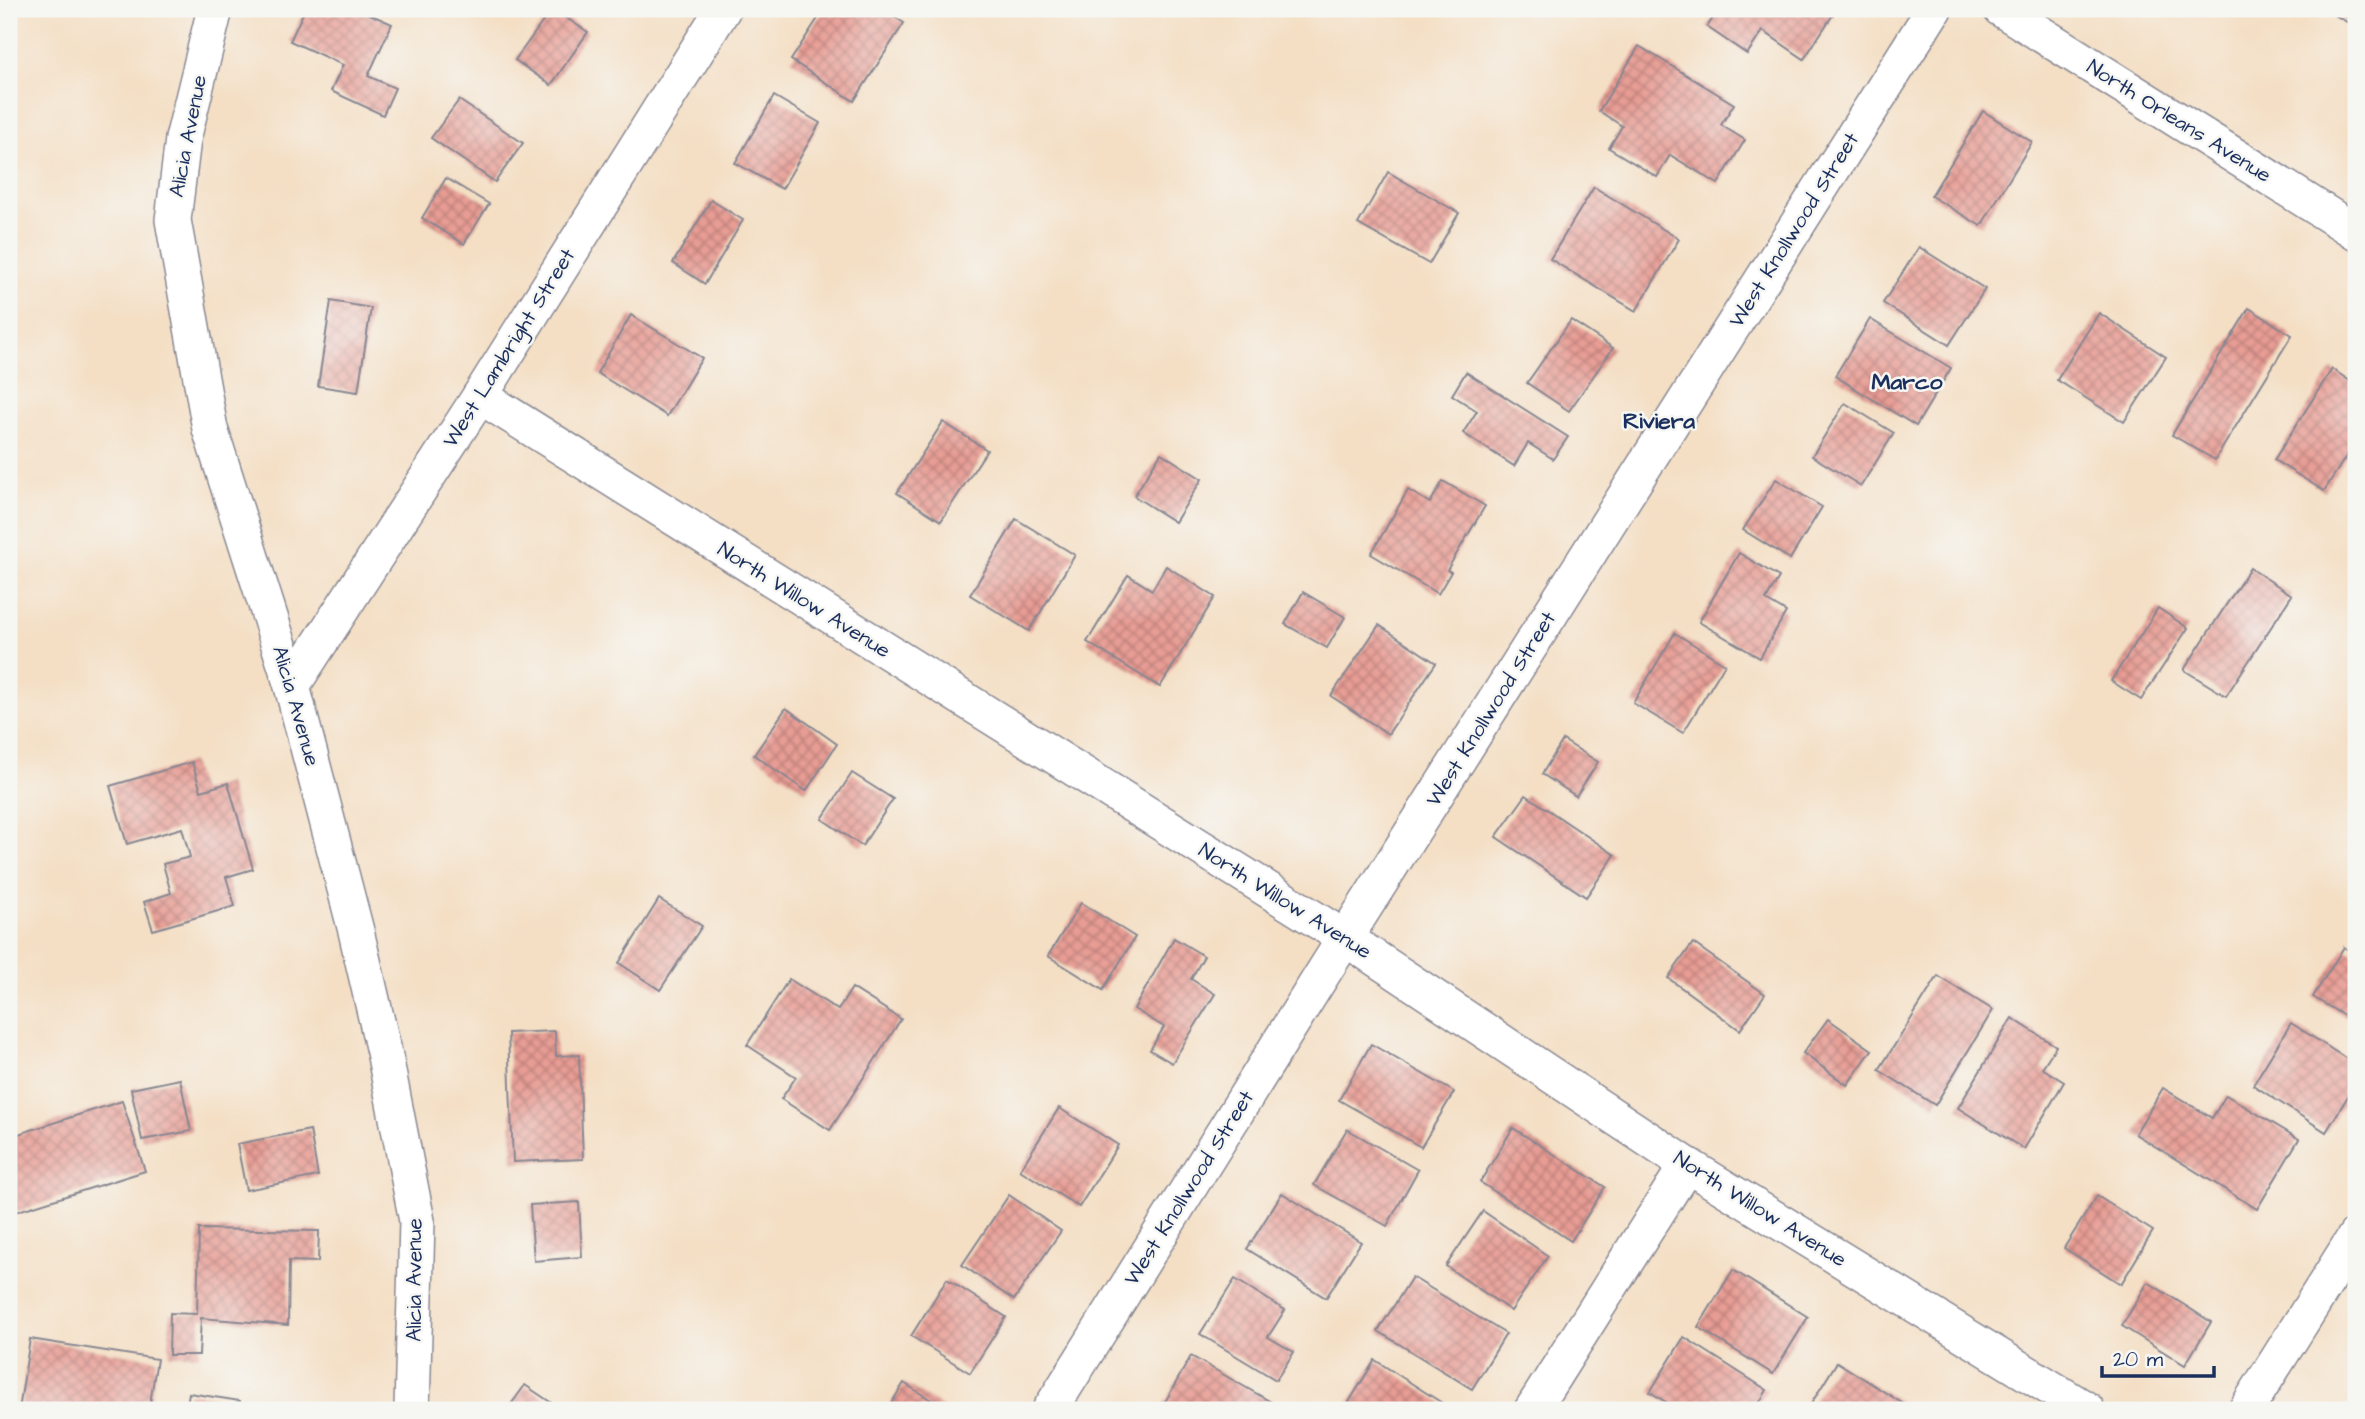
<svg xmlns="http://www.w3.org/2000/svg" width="2365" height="1419" font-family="'Architects Daughter',sans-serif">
<defs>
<pattern id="building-cross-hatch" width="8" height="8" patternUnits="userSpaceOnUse" patternTransform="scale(1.75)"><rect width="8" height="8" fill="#e89d94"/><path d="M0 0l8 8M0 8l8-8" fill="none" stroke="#bb807c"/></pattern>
</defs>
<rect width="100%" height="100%" fill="#f6f6f2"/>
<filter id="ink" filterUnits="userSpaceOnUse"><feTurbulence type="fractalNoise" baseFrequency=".0143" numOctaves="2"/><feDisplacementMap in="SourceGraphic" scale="14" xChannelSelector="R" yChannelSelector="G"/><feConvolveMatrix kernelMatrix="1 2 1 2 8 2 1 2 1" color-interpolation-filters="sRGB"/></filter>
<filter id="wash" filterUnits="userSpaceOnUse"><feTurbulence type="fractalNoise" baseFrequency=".00686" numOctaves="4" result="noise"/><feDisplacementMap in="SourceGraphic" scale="28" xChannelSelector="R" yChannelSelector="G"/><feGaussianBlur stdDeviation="1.57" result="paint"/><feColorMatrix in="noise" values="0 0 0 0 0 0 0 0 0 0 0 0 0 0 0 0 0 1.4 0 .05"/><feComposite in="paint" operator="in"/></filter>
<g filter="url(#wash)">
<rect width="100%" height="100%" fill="#f4dfc5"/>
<g id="blocks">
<!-- building -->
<g fill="url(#building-cross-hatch)">
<path d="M305 9H358L392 24 368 76 395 88 383 115 331 91 343 65 290 41Z"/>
<path d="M552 9 588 32 551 85 515 60Z"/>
<path d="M824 9H882L904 23 854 101 791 60Z"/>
<path d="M1719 9H1829L1834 13 1804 59 1763 31 1747 54 1707 27Z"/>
<path d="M2324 9H2356V27Z"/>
<path d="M1639 46 1734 104 1721 125 1745 140 1718 184 1670 155 1657 177 1609 148 1622 126 1599 111Z"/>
<path d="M774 96 820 123 782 189 735 163Z"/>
<path d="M459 100 523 143 495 182 431 138Z"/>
<path d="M1983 111 2032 142 1981 226 1931 196Z"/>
<path d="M1388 172 1459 213 1429 264 1358 224Z"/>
<path d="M446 178 489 204 464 244 422 218Z"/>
<path d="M1594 187 1679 239 1636 311 1550 259Z"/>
<path d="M711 200 743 220 705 284 673 263Z"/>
<path d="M1919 247 1985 289 1949 345 1883 303Z"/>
<path d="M331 301 371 308 358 392 318 386Z"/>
<path d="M2249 308 2292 335 2215 460 2172 435Z"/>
<path d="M2099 313 2166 357 2124 422 2057 380Z"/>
<path d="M631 315 702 358 667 416 597 373Z"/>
<path d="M1870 319 1951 368 1916 426 1835 376Z"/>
<path d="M1571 320 1613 348 1569 411 1527 383Z"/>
<path d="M2332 369 2356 385V441L2324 491 2274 460Z"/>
<path d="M1466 372 1568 437 1553 459 1528 443 1514 466 1463 433 1477 411 1452 395Z"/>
<path d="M1845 403 1894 433 1861 486 1812 456Z"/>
<path d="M943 422 987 450 941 521 897 493Z"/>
<path d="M1161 453 1202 479 1175 522 1134 496Z"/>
<path d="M1776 479 1822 507 1790 559 1743 530Z"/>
<path d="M1443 481 1485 506 1447 570 1451 572 1438 594 1371 554 1408 490 1430 503Z"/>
<path d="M1016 519 1075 555 1029 631 970 595Z"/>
<path d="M1739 553 1779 577 1766 600 1786 612 1760 658 1699 622Z"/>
<path d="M1166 566 1215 597 1160 687 1087 642 1128 575 1152 590Z"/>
<path d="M2250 568 2292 595 2226 696 2184 670Z"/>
<path d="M1303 592 1345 617 1327 648 1285 624Z"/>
<path d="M2158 608 2188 628 2141 700 2111 681Z"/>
<path d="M1379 625 1436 663 1388 734 1331 696Z"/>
<path d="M1675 633 1725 664 1683 733 1633 703Z"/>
<path d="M786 708 837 744 806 791 754 755Z"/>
<path d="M1563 740 1598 762 1576 796 1542 774Z"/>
<path d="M192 762 201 791 228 783 253 869 226 877 235 906 153 930 144 902 171 893 163 864 190 857 182 828 127 844 110 786Z"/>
<path d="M852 773 893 799 862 846 822 819Z"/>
<path d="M1526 795 1615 855 1586 897 1496 837Z"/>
<path d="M659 899 702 926 660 990 619 963Z"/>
<path d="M1081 903 1135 937 1103 990 1048 956Z"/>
<path d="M1174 938 1204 956 1191 979 1215 994 1172 1063 1150 1050 1164 1027 1134 1009Z"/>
<path d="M1693 943 1765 994 1740 1030 1668 978Z"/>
<path d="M2344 947 2356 955V1023L2313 997Z"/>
<path d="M1938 976 1993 1010 1935 1105 1879 1070Z"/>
<path d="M789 979 838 1010 852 988 901 1019 830 1130 781 1099 796 1077 747 1045Z"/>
<path d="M2012 1018 2056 1046 2042 1068 2064 1082 2024 1149 1958 1108Z"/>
<path d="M1828 1019 1872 1050 1847 1085 1803 1053Z"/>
<path d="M2291 1023 2356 1065V1083L2326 1132 2253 1085Z"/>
<path d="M555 1031 556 1056 579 1055 583 1159 513 1162 508 1033Z"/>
<path d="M1371 1044 1454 1092 1421 1147 1339 1100Z"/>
<path d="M180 1079 191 1131 142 1140 131 1089Z"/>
<path d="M2163 1088 2212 1118 2226 1095 2299 1139 2257 1209 2135 1134Z"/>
<path d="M122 1101 145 1171 9 1214V1137Z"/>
<path d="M1059 1108 1118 1145 1079 1207 1020 1170Z"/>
<path d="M1513 1128 1605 1187 1571 1241 1480 1182Z"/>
<path d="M1347 1129 1418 1170 1387 1226 1314 1185Z"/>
<path d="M310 1130 318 1176 246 1190 237 1144Z"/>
<path d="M1282 1193 1361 1242 1326 1298 1247 1249Z"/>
<path d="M1009 1195 1061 1231 1014 1300 962 1265Z"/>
<path d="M2097 1196 2153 1231 2121 1284 2064 1248Z"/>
<path d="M579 1202 582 1257 534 1261 530 1205Z"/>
<path d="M1483 1211 1548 1256 1511 1311 1446 1266Z"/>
<path d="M199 1229 319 1231 318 1262 289 1261 288 1325 201 1318 199 1355H169L170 1313 197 1314Z"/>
<path d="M1733 1270 1808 1317 1773 1374 1698 1327Z"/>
<path d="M1412 1277 1506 1334 1472 1389 1378 1331Z"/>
<path d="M947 1279 1006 1317 970 1373 911 1336Z"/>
<path d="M1235 1279 1285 1310 1268 1337 1294 1352 1276 1380 1200 1334Z"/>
<path d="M2148 1282 2211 1322 2185 1365 2122 1326Z"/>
<path d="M1684 1337 1767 1390 1755 1410H1679L1650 1392Z"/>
<path d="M30 1339 157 1359 149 1410H19Z"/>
<path d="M1191 1356 1273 1403 1269 1410 1161 1409Z"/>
<path d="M1375 1360 1453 1410H1344Z"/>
<path d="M1837 1362 1913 1410H1820L1811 1404Z"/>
<path d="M904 1383 947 1410H887Z"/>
<path d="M525 1385 562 1410H507Z"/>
<path d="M189 1393 240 1401 239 1410H186Z"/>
</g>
</g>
</g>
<g filter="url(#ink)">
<use href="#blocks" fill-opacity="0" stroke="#888792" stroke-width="2"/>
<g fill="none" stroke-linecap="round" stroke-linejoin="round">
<!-- street casing -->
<g stroke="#888792" stroke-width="38">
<g id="street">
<path d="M215 9 183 139 173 220 210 429 292 686 356 931 385 1056 417 1221 412 1410"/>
<path d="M2001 9 2356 232"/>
<path d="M480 396 1345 938 1687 1165 2087 1410"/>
<path d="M292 686 480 396 723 9"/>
<path d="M1050 1410 1345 938 1934 9"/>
<path d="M1532 1410 1687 1165"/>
<path d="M2246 1410 2356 1235"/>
</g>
</g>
<!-- street -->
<use href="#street" stroke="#fff" stroke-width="35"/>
</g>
</g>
<g text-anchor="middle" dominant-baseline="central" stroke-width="5" stroke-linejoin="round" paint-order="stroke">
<!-- street labels -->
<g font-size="21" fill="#1b2f5e" stroke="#f6f6f2">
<text transform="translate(2179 121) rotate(32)">North Orleans Avenue</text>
<text transform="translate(188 136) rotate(-79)">Alicia Avenue</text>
<text transform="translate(1794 230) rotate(-58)">West Knollwood Street</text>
<text transform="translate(509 348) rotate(-58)">West Lambright Street</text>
<text transform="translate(804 600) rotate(32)">North Willow Avenue</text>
<text transform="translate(296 706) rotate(74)">Alicia Avenue</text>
<text transform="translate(1491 709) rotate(-58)">West Knollwood Street</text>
<text transform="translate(1285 901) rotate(32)">North Willow Avenue</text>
<text transform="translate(1189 1188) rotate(-58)">West Knollwood Street</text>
<text transform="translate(1760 1209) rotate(32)">North Willow Avenue</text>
<text transform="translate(414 1280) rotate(-90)">Alicia Avenue</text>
</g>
<!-- neighbourhood labels -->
<g font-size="23" font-weight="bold" fill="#1b2f5e" stroke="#f6f6f2">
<text x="1907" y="382">Marco</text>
<text x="1659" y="421">Riviera</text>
</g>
</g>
<!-- margin -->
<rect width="2365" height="1419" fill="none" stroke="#f6f6f2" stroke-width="35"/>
<!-- scale -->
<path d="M2102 1366v10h112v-10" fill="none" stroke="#1b2f5e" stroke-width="3.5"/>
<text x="2113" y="1366" font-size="21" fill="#1b2f5e" stroke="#f6f6f2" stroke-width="5" paint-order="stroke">20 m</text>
</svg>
